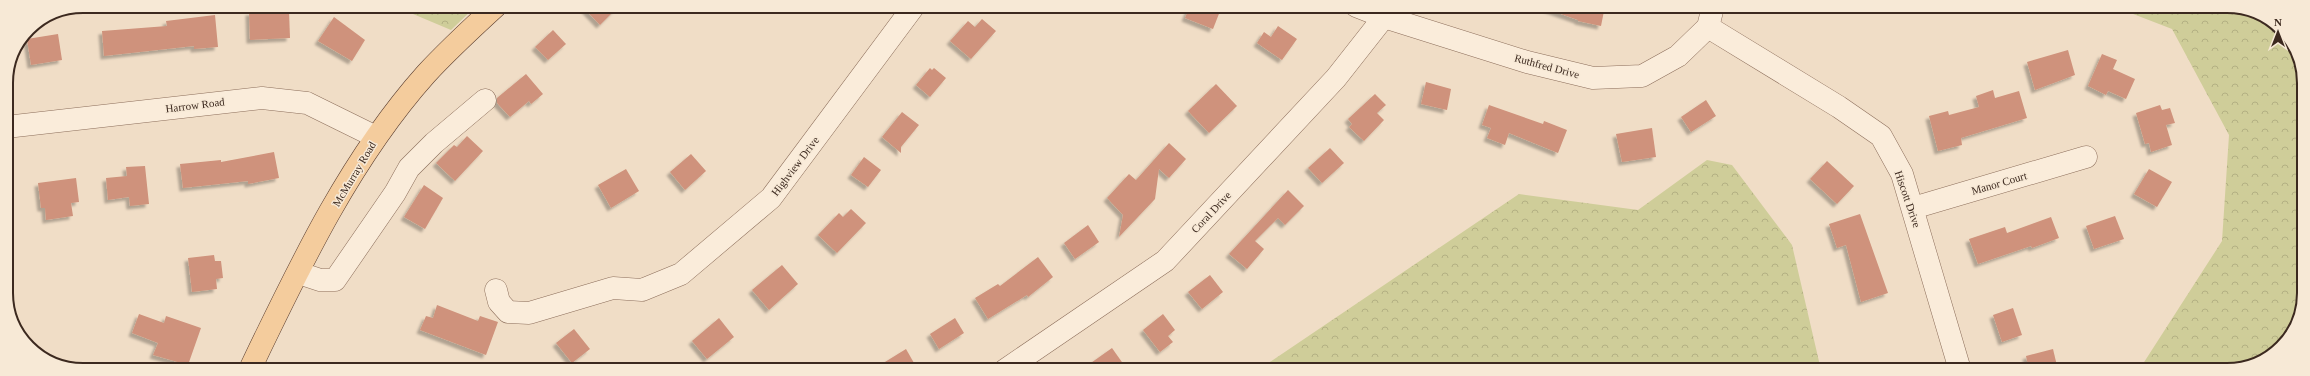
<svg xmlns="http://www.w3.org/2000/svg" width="2310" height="376" font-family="'Times New Roman',serif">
<defs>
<pattern id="forest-crowns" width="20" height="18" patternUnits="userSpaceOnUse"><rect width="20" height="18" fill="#cfcd99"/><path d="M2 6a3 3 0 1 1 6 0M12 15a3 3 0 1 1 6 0" fill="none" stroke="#b3b083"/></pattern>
<filter id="shadow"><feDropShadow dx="-3.5" dy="3.5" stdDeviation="1" flood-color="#0004"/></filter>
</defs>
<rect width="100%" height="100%" fill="#f0ddc6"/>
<!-- forest -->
<g fill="url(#forest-crowns)">
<path d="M394 6H476L451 30Z"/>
<path d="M2115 7H2237L2281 28 2302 68 2303 303 2278 351 2227 370H2139L2222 241 2229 135 2172 29Z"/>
<path d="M1707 160 1732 165 1792 245 1821 370H1258L1519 194 1638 210Z"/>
</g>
<!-- building -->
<g fill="#cf927b" filter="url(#shadow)">
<path d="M582 6H619L600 25Z"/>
<path d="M1190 6H1222L1213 29 1185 18Z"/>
<path d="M1547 6H1605L1601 26 1578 21V20L1547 9Z"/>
<path d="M289 11 290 38 250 40 249 12Z"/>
<path d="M215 15 218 47 194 49V46L104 56 102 31 167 26 166 21Z"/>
<path d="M334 17 365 40 352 61 318 41Z"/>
<path d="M982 19 996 31 971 59 950 41 968 21 975 27Z"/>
<path d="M1278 26 1297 39 1282 60 1257 43 1264 32 1271 37Z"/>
<path d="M553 30 566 44 548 60 535 47Z"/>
<path d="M58 34 62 60 31 65 27 39Z"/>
<path d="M2068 50 2075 75 2035 90 2027 62Z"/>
<path d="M2102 54 2117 60 2113 69 2135 79 2126 99 2108 91 2106 95 2088 86Z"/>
<path d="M930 68 932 70 934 68 946 78 930 97 916 85Z"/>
<path d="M526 74 543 94 531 104 529 101 510 117 497 103V98Z"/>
<path d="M1426 82 1451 89 1447 110 1421 104Z"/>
<path d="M1216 84 1237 106 1209 133 1188 111Z"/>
<path d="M1993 90 1995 98 2019 91 2027 118 1961 138 1962 145 1938 151 1929 116 1948 111 1949 115 1979 107 1976 96Z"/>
<path d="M1375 94 1386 105 1377 113 1384 120 1364 141 1349 127 1352 124 1348 119Z"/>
<path d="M1706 100 1716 116 1691 132 1681 117Z"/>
<path d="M1489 105 1543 124 1544 121 1567 130 1558 153 1509 133 1505 145 1487 138 1491 128 1482 125Z"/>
<path d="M2160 105 2162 110 2170 108 2175 123 2166 125 2172 145 2151 152 2149 143 2145 144 2136 113Z"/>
<path d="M902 112 919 125 901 147V153L882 137Z"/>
<path d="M1652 128 1656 157 1622 162 1616 134Z"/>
<path d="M467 136 483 151 455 181 436 163 454 145 457 147Z"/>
<path d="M1169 143 1186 159 1169 178 1159 169 1155 199 1119 237 1123 215 1107 198 1129 174 1136 180Z"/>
<path d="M1330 148 1344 163 1322 183 1308 168Z"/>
<path d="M274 152 279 178 248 184V181L183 188 180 164 221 160V162Z"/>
<path d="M691 154 706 171 685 190 670 172Z"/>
<path d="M864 157 881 170 868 187 851 175Z"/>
<path d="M1827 161 1854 186 1837 204 1810 179Z"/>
<path d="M145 166 149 204 130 206 129 197 108 200 106 178 127 176 126 167Z"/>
<path d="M626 169 639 191 611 208 598 185Z"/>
<path d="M2149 169 2172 182 2157 207 2134 194Z"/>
<path d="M76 178 79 202 71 203 73 216 46 220 45 208H41L38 183Z"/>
<path d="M424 185 443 198 425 229 404 217Z"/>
<path d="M1288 190 1304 206 1285 225 1278 218 1255 241 1264 249 1247 269 1229 254Z"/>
<path d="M851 209 866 223 837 253 818 235 839 213 843 217Z"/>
<path d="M1860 214 1888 293 1861 302 1846 245 1837 248 1829 224Z"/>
<path d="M2115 216 2124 239 2094 249 2086 226Z"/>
<path d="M2051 217 2059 238 2032 248 2031 246 1978 264 1969 239 2005 227 2007 233Z"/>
<path d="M1088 225 1099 242 1075 259 1064 243Z"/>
<path d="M214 255 215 261H221L223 278 216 279 217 289 192 292 188 258Z"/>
<path d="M1038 257 1053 277 1028 297 1027 295 988 319 975 298 998 284 1000 286Z"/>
<path d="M782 265 798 284 769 310 752 290Z"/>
<path d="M1210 275 1223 292 1202 309 1188 292Z"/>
<path d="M437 305 478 321 480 316 498 322 486 355 420 330 426 316 433 318Z"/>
<path d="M2013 308 2022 335 2002 342 1993 315Z"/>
<path d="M139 314 164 323 166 316 201 328 188 365 153 355 158 343 132 333Z"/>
<path d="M1163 314 1175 330 1168 336 1173 342 1160 352 1143 330Z"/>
<path d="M719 318 734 337 707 359 692 341Z"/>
<path d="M955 318 964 333 939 349 930 334Z"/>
<path d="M574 329 590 349 572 363 556 343Z"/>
<path d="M1112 348 1124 365 1117 370H1081Z"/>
<path d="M906 349 918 370H872Z"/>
<path d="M2053 349 2058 370H2029L2026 356Z"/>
</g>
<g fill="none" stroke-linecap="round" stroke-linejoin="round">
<!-- minor casing -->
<g stroke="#8c6e5b" stroke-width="23">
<g id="minor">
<path d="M1356 6 1384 17 1527 62 1593 78 1642 76 1678 56 1708 27 1713 7"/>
<path d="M1708 27 1839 107 1881 136 1902 174 1960 370"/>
<path d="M6 127 262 98 307 103 376 137"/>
<path d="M1913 208 2086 157"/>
<path d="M299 273 320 280H335L395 193 409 168 434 143 485 100"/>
<path d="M496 290 499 302 508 312 529 313 613 288 642 290 681 274 771 198 914 6"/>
<path d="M1005 370 1165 261 1336 78 1384 17"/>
</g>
</g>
<!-- major casing -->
<g stroke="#5a3d2f" stroke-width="23">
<path id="major" d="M250 369C299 267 350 159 426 74 448 50 472 28 496 6"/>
</g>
<!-- minor -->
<use href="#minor" stroke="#faecda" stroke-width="22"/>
<!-- major -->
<use href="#major" stroke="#f4cc9d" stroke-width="22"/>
</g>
<g text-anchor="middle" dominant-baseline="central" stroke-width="3" stroke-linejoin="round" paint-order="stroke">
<!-- street labels -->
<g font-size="11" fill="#3c291f" stroke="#f7e9d6">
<text transform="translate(1547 66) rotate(15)">Ruthfred Drive</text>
<text transform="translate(195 105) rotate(-7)">Harrow Road</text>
<text transform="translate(795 166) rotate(-53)">Highview Drive</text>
<text transform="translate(354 174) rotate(-59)">McMurray Road</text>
<text transform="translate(1999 183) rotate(-16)">Manor Court</text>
<text transform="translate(1908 199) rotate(71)">Hiscott Drive</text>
<text transform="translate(1211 212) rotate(-47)">Coral Drive</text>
</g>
</g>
<!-- crop -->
<path d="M0 0H2310V376H0ZM83 13H2227A70 70 0 0 1 2297 83V293A70 70 0 0 1 2227 363H83A70 70 0 0 1 13 293V83A70 70 0 0 1 83 13Z" fill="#f7e9d6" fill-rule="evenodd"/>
<path fill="none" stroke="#3c291f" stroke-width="2" d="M83 13H2227A70 70 0 0 1 2297 83V293A70 70 0 0 1 2227 363H83A70 70 0 0 1 13 293V83A70 70 0 0 1 83 13Z"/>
<!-- north arrow -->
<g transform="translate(2278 32)" stroke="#f7e9d6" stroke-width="3" paint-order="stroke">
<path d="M0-3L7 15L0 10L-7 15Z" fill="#3c291f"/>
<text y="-6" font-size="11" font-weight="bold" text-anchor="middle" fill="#3c291f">N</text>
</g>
</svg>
